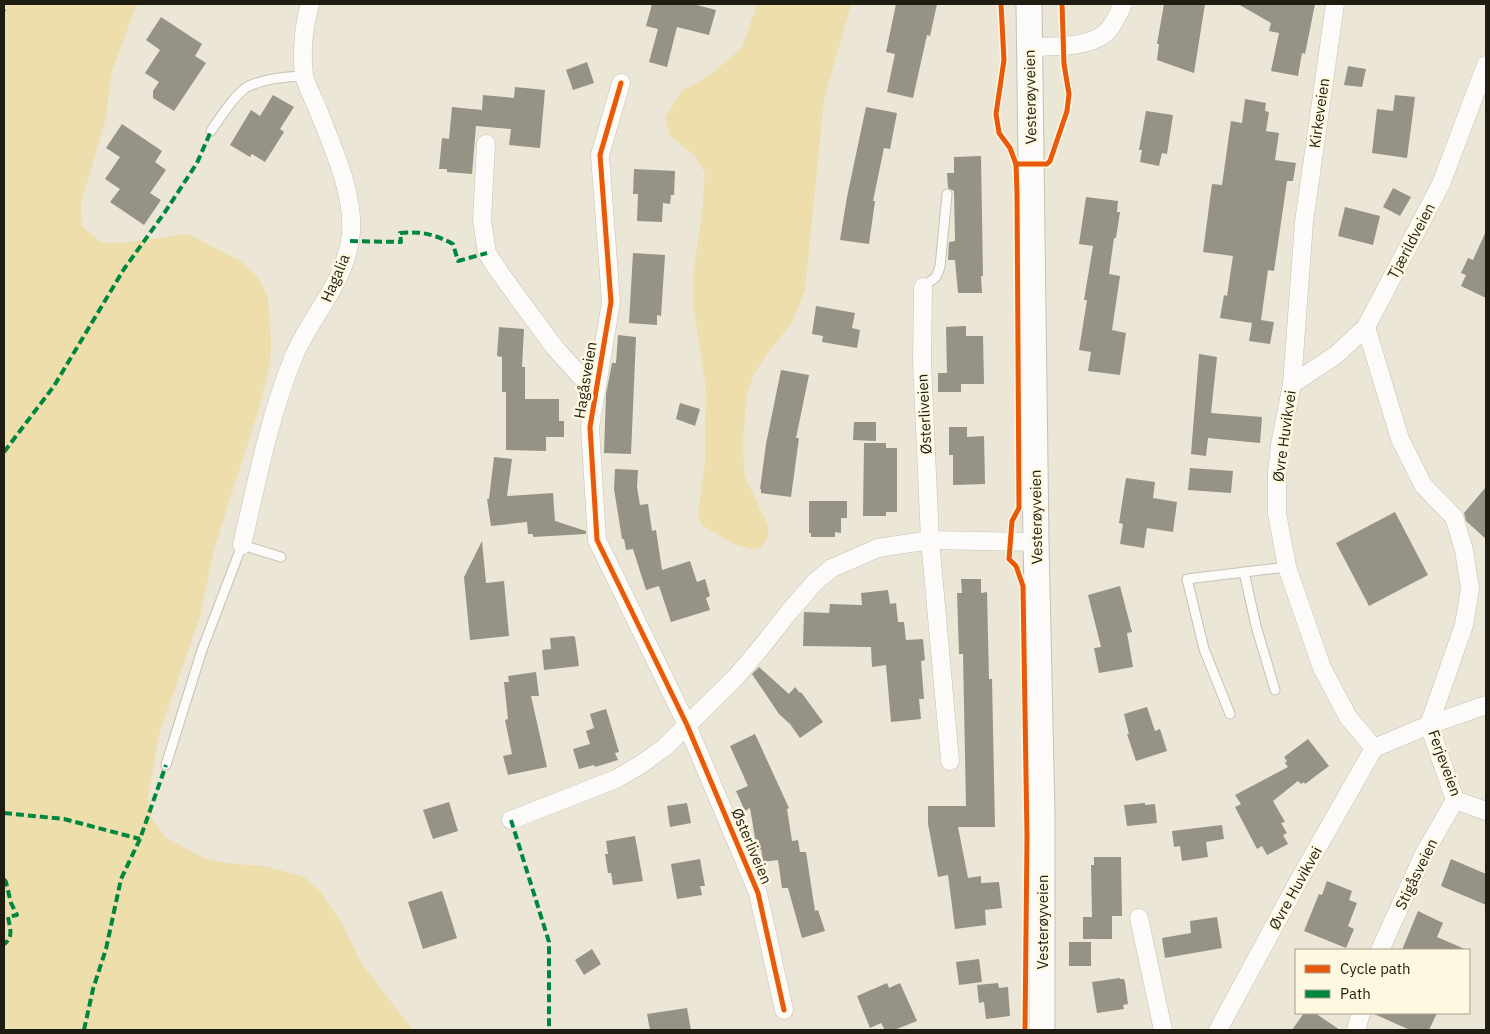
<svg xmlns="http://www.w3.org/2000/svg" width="1490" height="1034" font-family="'IBM Plex Sans',sans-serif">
<rect width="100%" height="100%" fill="#ebe6d5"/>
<!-- green -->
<g fill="#eddeac">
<path d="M4 4H137L111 74 106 118 81 203 82 226 100 242 120 243 188 234 244 263 259 279 268 298 271 341 270 365 257 415 214 549 200 616 159 735 148 797 152 819 165 837 203 858 224 863 264 866 304 877 320 891 343 925 361 963 413 1030H4Z"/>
<path d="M757 4H851L824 99 805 290 793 321 767 354 754 374 747 394 743 438 744 471 747 481 769 528 767 539 761 548 751 549 731 543 702 525 698 515 705 463 706 389 693 303 694 270 702 213 705 173 694 155 670 136 665 117 682 91 710 75 742 48Z"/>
</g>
<!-- building -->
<g fill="#969286">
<path d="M652 4H693L716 10 709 35 677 27 667 67 649 62 658 29 646 26Z"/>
<path d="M896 4H937L930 36 927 35 913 98 887 92 895 54 886 52Z"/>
<path d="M1164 4H1205L1194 73 1157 60 1159 44H1157Z"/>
<path d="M1238 4H1315L1305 54 1302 53 1298 76 1271 71 1279 33 1269 31 1271 23Z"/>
<path d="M161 17 202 44 195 56 206 63 174 111 153 98V91L159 82 145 73 160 50 146 40Z"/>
<path d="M587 62 594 83 573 90 566 70Z"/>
<path d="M1348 66 1366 69 1362 87 1344 85Z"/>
<path d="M515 87 545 90 540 148 509 145 511 129 476 126 472 174 447 172V169H439L442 138 449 139 452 107 482 110 483 95 514 98Z"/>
<path d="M273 95 294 107 280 129 284 132 265 162 252 154 250 157 230 145 251 110 260 116Z"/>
<path d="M1395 95 1415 97 1407 158 1372 153 1377 109 1393 111Z"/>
<path d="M1245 99 1266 103 1265 111 1269 112 1266 131 1279 133 1275 160 1296 163 1293 181H1287L1274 271 1268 270 1261 320 1274 322 1270 344 1249 341 1252 323 1220 318 1224 295 1227 296 1233 256 1203 252 1212 184 1222 185 1231 121 1242 123Z"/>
<path d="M866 107 897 113 890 149 884 148 873 201H875L869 244 840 240 847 197Z"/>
<path d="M1146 111 1173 115 1167 154 1162 153 1159 166 1140 162 1142 150H1139Z"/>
<path d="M122 124 162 151 155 162 166 170 150 193 161 200 144 225 110 202 120 189 105 179 120 157 106 148Z"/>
<path d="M981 156 983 276H981L982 293H958L955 260H948L949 242 955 241 954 191 948 188 947 173H954V157Z"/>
<path d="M634 169 675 171 674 195H671L670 204 663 203 662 222 637 221 638 194H633Z"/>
<path d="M1393 188 1411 197 1400 216 1383 207Z"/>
<path d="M1086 197 1118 201 1117 212H1120L1116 238H1114L1109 274 1120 276 1112 330 1126 333 1120 375 1088 371 1091 352 1079 350 1087 300H1084L1093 246 1079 244Z"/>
<path d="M1345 207 1380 216 1373 245 1338 236Z"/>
<path d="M1486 231V298L1461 286 1466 275 1461 273 1468 258 1473 260Z"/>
<path d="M633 253 665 255 661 316 657 315V325L629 323Z"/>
<path d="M816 306 855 313 852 328 860 330 857 348 822 342 823 336 812 334Z"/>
<path d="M966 326V336H983L984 384H961V392H938V373H947L946 327Z"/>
<path d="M499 327 524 329 522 367H525V399H559V421H564V437H546V451L506 450V392H502V357L497 356Z"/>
<path d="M618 335 636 337 631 454 604 453 606 394 612 363H616Z"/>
<path d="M1199 354 1217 357 1211 413 1262 417 1260 443 1208 438 1206 456 1191 454Z"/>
<path d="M781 370 809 375 796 438H799L791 497 761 493V489H760L766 444Z"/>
<path d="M680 403 700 409 695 426 676 419Z"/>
<path d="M854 422H876V441L853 440Z"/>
<path d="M949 427H967V437L984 436 985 484 953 485V455H949Z"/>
<path d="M864 443H886V448H897V512H886V516H863Z"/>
<path d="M494 457 512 459 507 496 553 493 555 521 586 531V534L533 537V534H528L527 522 491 526 487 499H489Z"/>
<path d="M1190 468 1233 471 1231 493 1188 490Z"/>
<path d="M615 469 638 470 637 487 640 505 648 504 652 531 656 530 662 570 690 561 697 582 705 579 710 596 706 598 710 610 671 622 659 586 646 590 633 549 626 550 624 539H622L614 489Z"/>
<path d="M1126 478 1155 482 1153 498 1177 502 1173 532 1147 528 1144 548 1120 544 1123 524 1119 523Z"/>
<path d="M1486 487V539L1466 521 1464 513Z"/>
<path d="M809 501H847V518H841V533L835 532V537H811V533H809Z"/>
<path d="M1395 512 1428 575 1369 606 1336 543Z"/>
<path d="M482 541 486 583 504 581 509 636 470 640 464 577Z"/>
<path d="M961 579H981V593L987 592 989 679H992L995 827H958L968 878 981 876V883L999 882 1002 908 985 910 986 925 955 929 948 875 938 877 928 824V806H966L963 654H959L957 593H962Z"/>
<path d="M1120 586 1132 632 1127 633 1133 667 1099 673 1094 648 1101 647 1088 595Z"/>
<path d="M888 590 890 604 896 603 898 622H904L906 640 923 639 925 660 921 661 924 699H919L921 719 891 722 886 665 872 667 871 647 803 646 804 612 829 613 830 604 862 605 861 593Z"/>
<path d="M573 636 575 637 579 666 544 670 542 650 551 649 550 638Z"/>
<path d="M759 667 789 694 795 687 800 693 801 692 823 722 800 738 790 724 779 714 752 674Z"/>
<path d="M536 672 539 696H531L547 767 508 775 503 756 512 754 505 720 508 719 504 682H509L508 676Z"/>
<path d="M1147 707 1155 731 1160 729 1167 751 1136 761 1127 734H1129L1124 714Z"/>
<path d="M606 709 619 752 615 753 618 760 595 767 594 765 579 769 573 749 590 744 586 731 594 728 590 714Z"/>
<path d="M755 734 789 808 787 809 792 841 798 840 800 852H806L815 911 818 910 825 931 802 938 788 888H782L778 860 763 862 761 849 757 850 750 808 745 811 736 791 748 786 730 746Z"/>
<path d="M1308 739 1329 766 1305 784 1304 782 1301 784 1298 781 1273 801 1285 822 1281 823 1287 833 1283 835 1288 844 1267 855 1262 846 1257 849 1235 807 1241 804 1235 795 1288 767 1285 763 1287 761 1284 757Z"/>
<path d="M449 802 458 831 433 839 423 810Z"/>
<path d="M687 803 691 823 670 827 667 806Z"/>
<path d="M1145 803V805L1155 804 1157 823 1127 826 1124 805Z"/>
<path d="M1222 825 1224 839 1206 842 1208 857 1182 861 1180 846 1174 847 1172 831Z"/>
<path d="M635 836 643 881 613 885 611 873H608L605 854H608L606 841Z"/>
<path d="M1094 857H1121L1122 916H1112V939H1083V917H1092L1091 865H1094Z"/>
<path d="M700 859 705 886H700L702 895 677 899 671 864Z"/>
<path d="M1451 859 1486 874V905L1441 886Z"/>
<path d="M1327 881 1352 891 1349 900 1357 903 1348 926 1354 929 1346 948 1304 931 1319 894 1322 895Z"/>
<path d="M442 891 457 938 423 949 408 902Z"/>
<path d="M1418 911 1443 923 1437 937 1467 950H1402Z"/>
<path d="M1217 917 1222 948 1165 958 1162 938 1191 933 1190 921Z"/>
<rect x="1069" y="942" width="22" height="24"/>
<path d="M592 949 601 964 584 975 575 960Z"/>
<path d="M979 959 982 982 959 985 956 962Z"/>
<path d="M1120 978V979H1124L1125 982 1128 1004 1123 1005 1124 1009 1097 1013 1092 982Z"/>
<path d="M887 983 889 988 900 983 917 1021 894 1030H885L881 1023 870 1028 857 996Z"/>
<path d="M998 983 999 988 1008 987 1010 1016 986 1019 984 1002 979 1003 977 985Z"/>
<path d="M687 1008 691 1030H650L647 1014Z"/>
<path d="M1304 1013H1315L1340 1030H1292Z"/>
<path d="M1372 1013H1437L1429 1030H1410Z"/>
</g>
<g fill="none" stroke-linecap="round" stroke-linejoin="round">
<!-- service casing -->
<g stroke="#c5c1b5" stroke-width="11">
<g id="service">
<path d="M211 131C219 119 237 91 249 86 267 78 286 77 304 76"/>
<path d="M923 287 936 277 940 267 947 194"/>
<path d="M1244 572 1256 626 1275 690"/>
<path d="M1230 714 1204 649 1187 579 1287 567"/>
<path d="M166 765 202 650 242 545 281 557"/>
</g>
</g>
<!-- minor casing -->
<g stroke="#c5c1b5" stroke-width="19">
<g id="minor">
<path d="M1335 4 1304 222 1292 384 1280 445 1277 473V513L1287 567 1322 668 1348 717 1374 748"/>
<path d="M1029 47C1051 46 1078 48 1098 38 1111 32 1118 15 1123 4"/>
<path d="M621 83 600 155 611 302 590 427 597 540 687 725 758 893 784 1010"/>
<path d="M486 144 482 220 487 253 500 273 555 348 596 393"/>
<path d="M923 287 922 362 930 540 950 761"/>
<path d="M1366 327 1400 439 1423 485 1454 517 1464 550 1470 589 1464 625 1429 725"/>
<path d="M1292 384 1336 355 1366 327 1441 184 1486 65"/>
<path d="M242 545C257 481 269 417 294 356 311 316 342 287 350 241 357 199 333 148 318 110 314 99 306 86 304 75 301 52 304 25 310 4"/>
<path d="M1429 725 1455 800 1486 811"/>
<path d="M511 820 616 779 640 765 665 747 736 677 763 645 789 612 815 582 832 568 878 548 930 540 1036 542"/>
<path d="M1139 918 1163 1030"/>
<path d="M1380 950 1424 854 1455 800"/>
<path d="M1218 1030 1299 880 1374 748 1429 725 1486 705"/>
<path d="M1356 1030 1361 1013"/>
</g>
</g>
<!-- secondary casing -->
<g stroke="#c5c1b5" stroke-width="27">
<path id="secondary" d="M1029 4 1036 542 1042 815V1030"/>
</g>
<!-- service -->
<use href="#service" stroke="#fcfbf9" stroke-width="9"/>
<!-- minor -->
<use href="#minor" stroke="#fcfbf9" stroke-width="18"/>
<!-- secondary -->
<use href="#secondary" stroke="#fcfbf9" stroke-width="25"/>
<!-- quiet -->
<g stroke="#00873e" stroke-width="4" stroke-dasharray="8 4" stroke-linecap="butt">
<path d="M4 10V11"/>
<path d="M350 241 401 242 400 233C421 231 434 234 453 244L458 261 487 253"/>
<path d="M4 452 54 386 124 269 165 212 197 163 211 131"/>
<path d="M4 813 64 819 140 839"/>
<path d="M511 820 549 942V1030"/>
<path d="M4 879 6 882 11 903 17 915 8 917C10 928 14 937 4 944"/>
<path d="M84 1030 93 989 106 949 121 879 140 839 166 765"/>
</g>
<!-- cycleway casing -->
<g stroke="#fef8e0" stroke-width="8">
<g id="cycleway">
<path d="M1001 4 1004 60 996 114 999 133 1010 148 1016 164 1017 193 1019 508 1012 521 1009 559 1016 566 1023 586 1027 837 1025 1030"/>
<path d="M621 83 600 155 611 302 590 427 597 540 687 725 758 893 784 1010"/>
<path d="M1016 164H1047L1050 161 1067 111 1069 94 1064 64 1062 4"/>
</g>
</g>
<!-- cycleway -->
<use href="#cycleway" stroke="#e8590c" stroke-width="5"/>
</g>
<g text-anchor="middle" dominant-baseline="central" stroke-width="5" stroke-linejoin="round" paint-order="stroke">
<!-- street labels -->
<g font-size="15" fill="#1f1c12" stroke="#fef8e0">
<text transform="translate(1030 97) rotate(-91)">Vesterøyveien</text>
<text transform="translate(1319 113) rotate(-82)">Kirkeveien</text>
<text transform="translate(1411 241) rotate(-62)">Tjærildveien</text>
<text transform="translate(335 278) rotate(-67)">Hagalia</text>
<text transform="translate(585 380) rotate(-81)">Hagåsveien</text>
<text transform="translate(924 414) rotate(-93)">Østerliveien</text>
<text transform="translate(1284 436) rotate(-82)">Øvre Huvikvei</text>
<text transform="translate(1036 517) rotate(-91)">Vesterøyveien</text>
<text transform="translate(1445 763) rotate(70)">Ferjeveien</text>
<text transform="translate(752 846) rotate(67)">Østerliveien</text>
<text transform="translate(1416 874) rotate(-64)">Stigåsveien</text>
<text transform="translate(1295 888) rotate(-61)">Øvre Huvikvei</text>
<text transform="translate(1042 922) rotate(-90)">Vesterøyveien</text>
</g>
</g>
<!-- border -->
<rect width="1490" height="1034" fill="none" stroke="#1f1c12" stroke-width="10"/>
<!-- legend -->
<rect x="1295" y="949" width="175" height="65" fill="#fef8e0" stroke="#a5a08e"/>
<rect x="1305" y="965" width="25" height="8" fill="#e8590c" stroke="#a5a08e"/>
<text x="1340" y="974" font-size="15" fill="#1f1c12">Cycle path</text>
<rect x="1305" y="990" width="25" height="8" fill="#00873e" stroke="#a5a08e"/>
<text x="1340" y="999" font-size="15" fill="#1f1c12">Path</text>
</svg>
